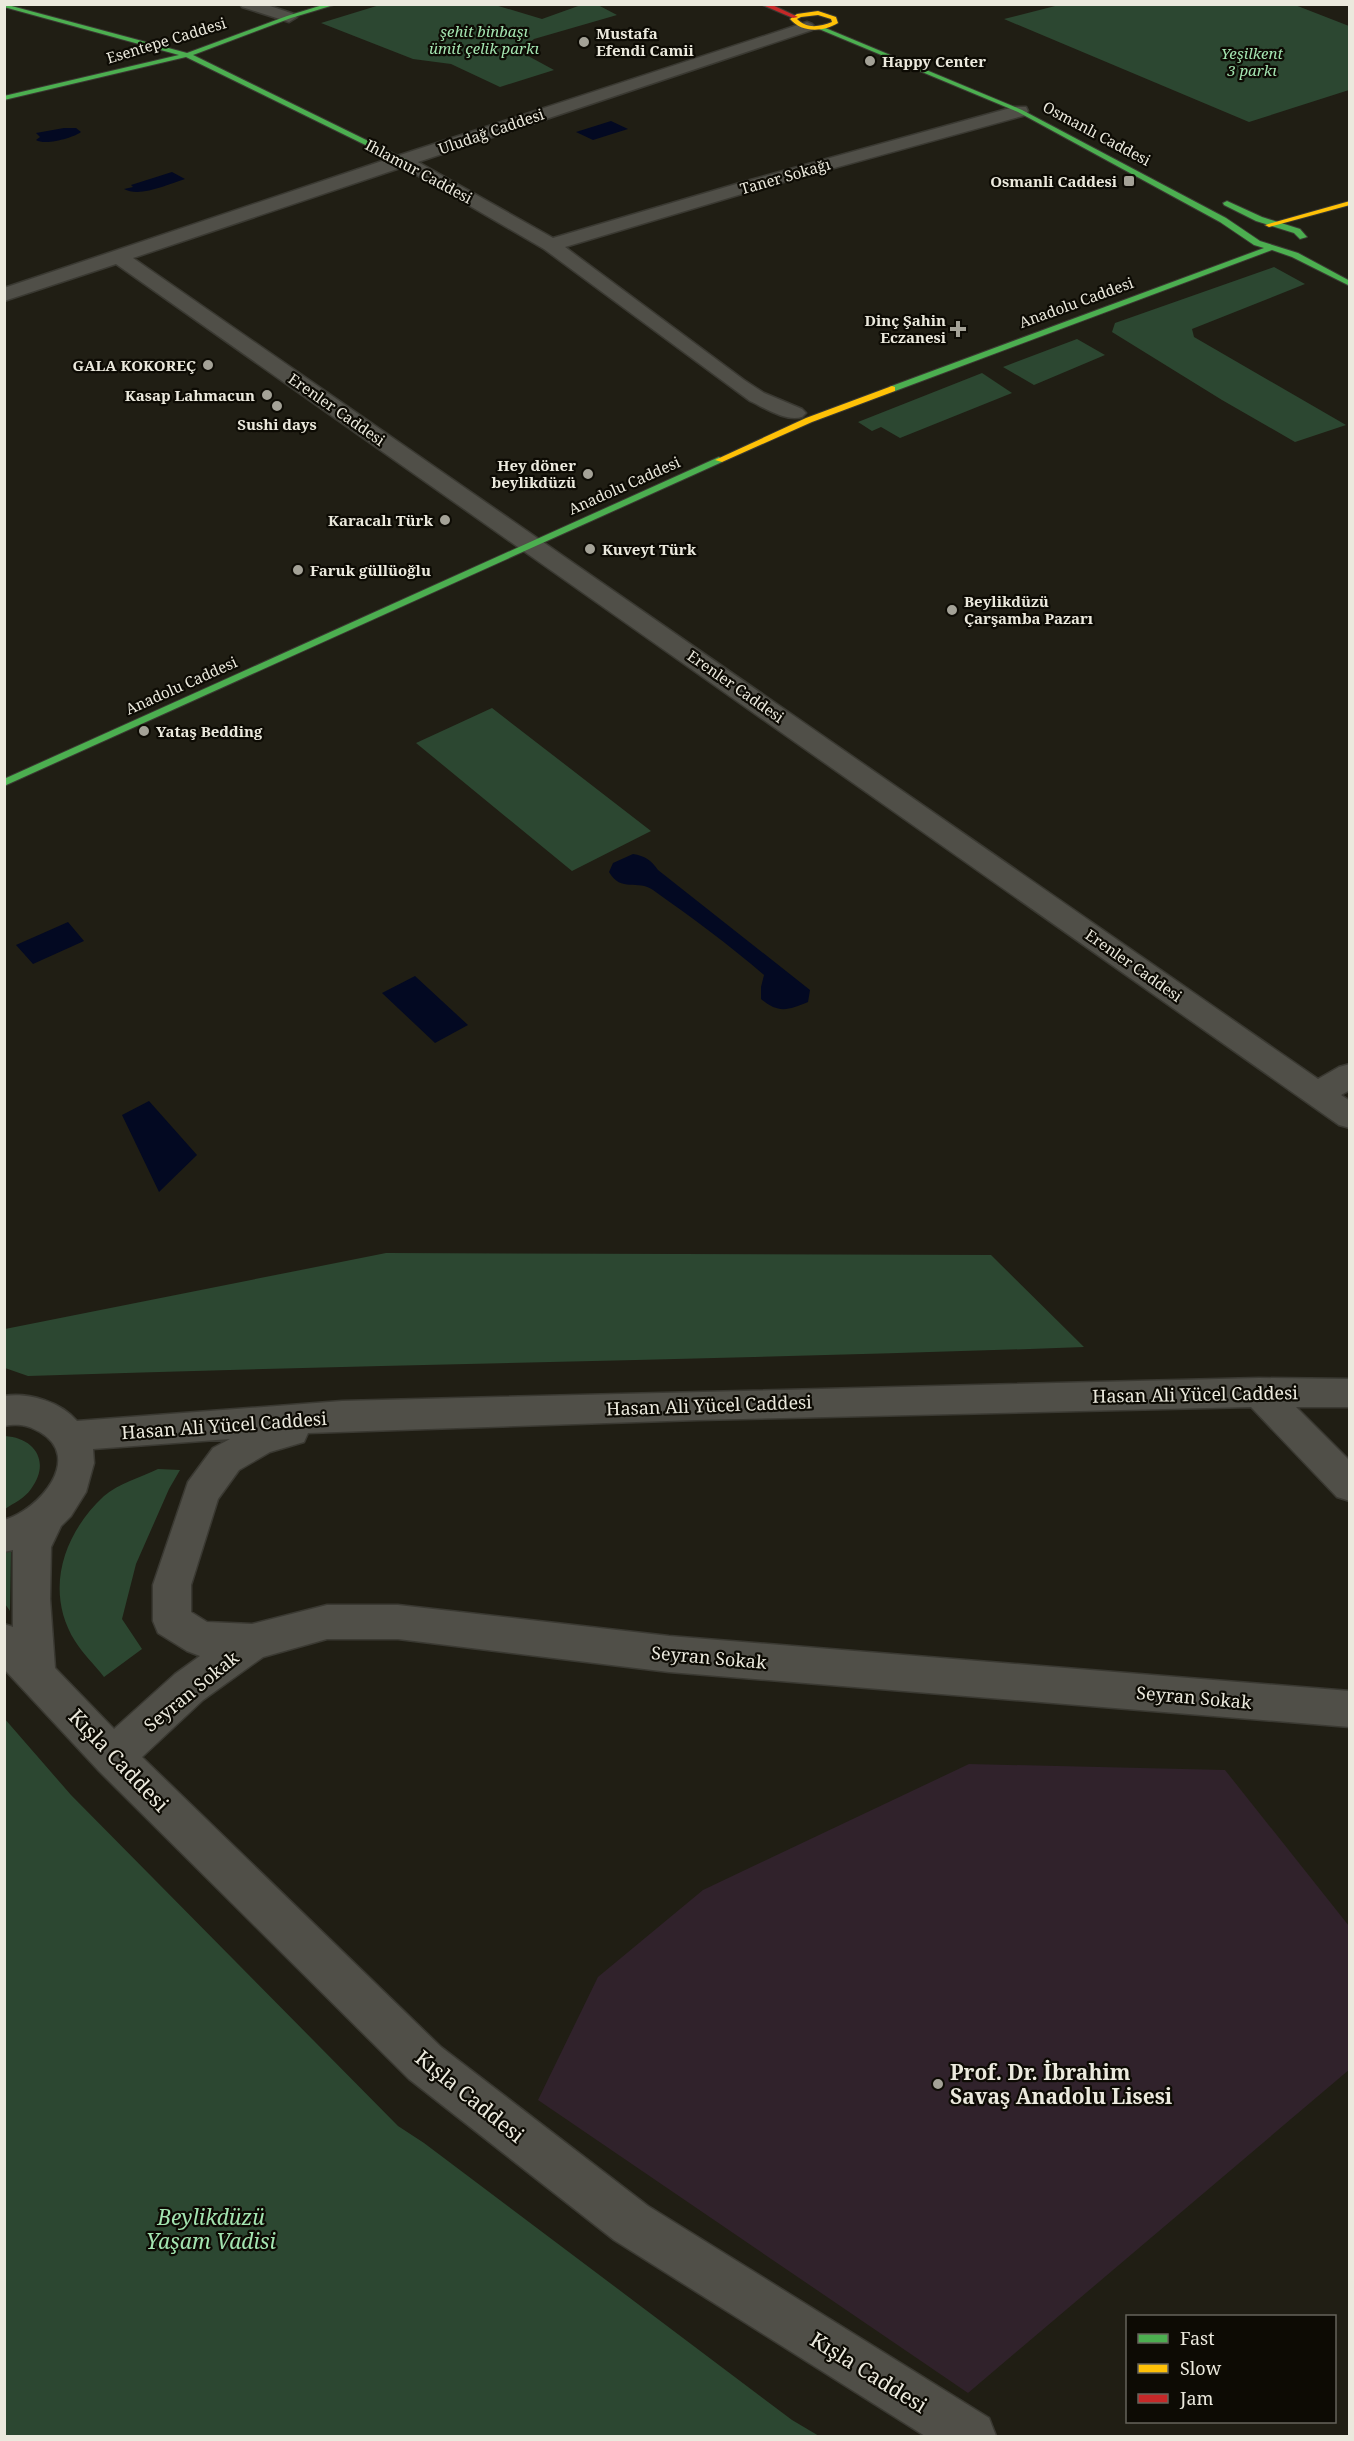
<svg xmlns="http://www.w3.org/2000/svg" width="1354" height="2441" font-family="'Noto Serif',serif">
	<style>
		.education { fill: #30222b }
		.green { fill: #2c4731 }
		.water { fill: #030922 }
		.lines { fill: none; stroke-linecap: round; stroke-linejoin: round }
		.street-casing { stroke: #3a3932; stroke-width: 3 }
		.fast-casing { stroke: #3a3932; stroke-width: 2 }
		.slow-casing { stroke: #3a3932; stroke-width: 2 }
		.jam-casing { stroke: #3a3932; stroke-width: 2 }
		.street { fill: #504f48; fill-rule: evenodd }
		.fast { fill: #4caf50; fill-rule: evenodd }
		.slow { fill: #ffc107; fill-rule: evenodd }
		.jam { fill: #c62828; fill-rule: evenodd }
		.poi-dot { fill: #a4a297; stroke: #0d0b04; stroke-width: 2 }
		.labels { text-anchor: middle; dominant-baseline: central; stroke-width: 4.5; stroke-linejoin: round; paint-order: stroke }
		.far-park-label { font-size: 15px; font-style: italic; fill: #a3e4b0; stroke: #0d0b04 }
		.far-poi-label { font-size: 15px; font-weight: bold; fill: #ebe9dd; stroke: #0d0b04; text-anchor: start }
		.far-street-label { font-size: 15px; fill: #ebe9dd; stroke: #0d0b04 }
		.street-label { font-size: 18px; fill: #ebe9dd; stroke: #0d0b04 }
		.near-street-label { font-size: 21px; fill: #ebe9dd; stroke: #0d0b04 }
		.near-poi-label { font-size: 21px; font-weight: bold; fill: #ebe9dd; stroke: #0d0b04; text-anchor: start }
		.near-park-label { font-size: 21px; font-style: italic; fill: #a3e4b0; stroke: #0d0b04 }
	</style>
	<rect width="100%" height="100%" fill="#201e14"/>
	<path class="education" d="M 969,1764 L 1225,1770 L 1349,1926 L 1350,2069 L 968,2393 L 538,2100 L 598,1977 L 703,1890 Z"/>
	<path class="green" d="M 383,4 L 495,5 L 542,19 L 581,5 L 596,4 L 617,15 L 534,39 L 519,51 L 554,70 L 500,87 L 451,64 L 413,59 L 321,23 Z
		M 1063,4 L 1295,5 L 1349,26 L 1349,90 L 1249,122 L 1004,19 Z
		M 1274,267 L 1305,284 L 1192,329 L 1194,337 L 1346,425 L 1295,442 L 1222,400 L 1112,332 L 1115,323 Z
		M 1077,339 L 1105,355 L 1034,385 L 1003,367 Z
		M 982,373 L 1012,393 L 900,438 L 881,427 L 872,431 L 858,422 Z
		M 492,708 L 651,831 L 572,871 L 416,743 Z
		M 386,1253 L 991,1255 L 1084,1347 C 732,1360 380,1364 28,1376 L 5,1368 L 5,1329 Z
		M 5,1436 C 35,1438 51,1462 31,1489 C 25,1498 14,1503 5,1509 Z
		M 158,1469 L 180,1470 L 169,1489 L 136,1564 L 122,1619 L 142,1649 L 104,1677 C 95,1665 83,1654 75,1641 C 44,1591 63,1534 104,1496 C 118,1484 141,1477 158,1469 Z
		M 11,1551 L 10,1611 L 5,1604 L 4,1553 Z
		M 4,1718 L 71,1795 L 398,2126 L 424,2143 L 792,2420 L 819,2436 L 5,2436 Z"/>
	<path class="water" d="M 611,121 L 628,129 L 593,140 L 576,132 Z
		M 64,128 L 76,128 L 81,132 C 75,137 46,146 36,140 L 40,137 L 36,133 Z
		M 172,172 L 185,179 C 168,184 140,198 124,189 L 133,187 L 131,185 Z
		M 633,854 C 645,856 651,860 658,870 L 810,990 L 808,1002 C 789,1010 778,1014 761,999 L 761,987 L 764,975 C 728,944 691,917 653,890 C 638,879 621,893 609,872 L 613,863 Z
		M 68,922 L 84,941 L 33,964 L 16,945 Z
		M 415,976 L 468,1025 L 435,1043 L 382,993 Z
		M 149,1101 L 197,1155 L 159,1192 L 122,1115 Z"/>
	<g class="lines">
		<defs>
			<path id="street" d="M 240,4 L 264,4 L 294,14 L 297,17 L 289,22 L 242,7 Z
				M 807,22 L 812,24 L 815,27 L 812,30 L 418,162 L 553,238 L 743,182 L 1014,107 L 1026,107 L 1028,111 L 1026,115 L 755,190 L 565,247 L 744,380 L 764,393 L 802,409 L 806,413 L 802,417 C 786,422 765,408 750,401 L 544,249 L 403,167 L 133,258 L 1318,1079 L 1339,1067 L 1350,1064 L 1350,1090 L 1341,1095 L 1350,1101 L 1350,1128 L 1339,1125 L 116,264 L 4,301 L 4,288 L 397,156 Z
				M 1259,1378 L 1350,1379 L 1350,1407 L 1296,1407 L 1350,1461 L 1350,1501 L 1337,1497 L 1251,1407 L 698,1420 L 308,1433 L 304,1442 L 270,1452 L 239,1470 L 218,1499 L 191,1585 L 191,1612 L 207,1622 L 252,1624 L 327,1605 L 398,1605 L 669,1636 L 1350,1691 L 1350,1727 L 669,1672 L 398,1639 L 327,1639 L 263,1657 L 203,1700 L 142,1757 L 441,2047 L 648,2206 L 989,2418 L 996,2436 L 925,2436 L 614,2240 L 409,2079 L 99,1771 L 4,1669 L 4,1624 L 13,1627 L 13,1550 L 4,1552 L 4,1520 C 39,1510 84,1458 40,1432 C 28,1425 18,1423 4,1426 L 4,1396 C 29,1392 61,1402 77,1421 L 342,1401 ZM 230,1439 L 213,1448 L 188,1482 L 153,1585 L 153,1621 L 158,1633 L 187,1651 L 200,1656 L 175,1674 L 114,1729 L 55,1668 L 50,1599 L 51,1547 L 61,1526 L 71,1516 L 86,1492 L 94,1463 L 93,1449 Z"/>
			<path id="fast" d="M 4,4 L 187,53 L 287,16 L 326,4 L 337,4 L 291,18 L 193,55 L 407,160 L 400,162 L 186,57 L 4,100 L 4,96 L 179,55 L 4,7 Z
				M 819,27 L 823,27 L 1022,110 L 1226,218 L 1260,241 L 1298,253 L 1350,281 L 1350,286 L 1292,257 L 1272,250 L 895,391 L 889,391 L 889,387 L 1264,248 L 1254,245 L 1220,222 L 1018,112 L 819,29 Z
				M 1227,201 L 1262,217 L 1300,229 L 1307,237 L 1300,239 L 1294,233 L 1256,221 L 1224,205 L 1223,203 Z
				M 719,457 L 723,460 L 722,462 L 4,786 L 4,779 Z"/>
			<path id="slow" d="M 818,11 L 836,17 L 838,23 C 823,32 802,33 790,19 L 797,14 ZM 818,15 L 831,19 L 832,22 C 819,27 807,29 797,19 L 801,17 Z
				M 1350,201 L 1350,205 L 1269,227 L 1265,225 Z
				M 892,386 L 895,387 L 895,391 L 812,422 L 722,462 L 715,460 L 806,418 Z"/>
			<path id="jam" d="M 760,4 L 770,4 L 798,17 L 793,18 Z"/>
		</defs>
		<use href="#street" class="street-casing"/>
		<use href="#fast" class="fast-casing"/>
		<use href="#slow" class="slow-casing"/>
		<use href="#jam" class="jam-casing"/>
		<use href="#street" class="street"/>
		<use href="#fast" class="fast"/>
		<use href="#slow" class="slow"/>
		<use href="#jam" class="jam"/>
	</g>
	<g class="poi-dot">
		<circle cx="584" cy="42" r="6"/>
		<circle cx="870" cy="61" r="6"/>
		<rect x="1123" y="175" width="12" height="12" rx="3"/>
		<path d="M955 320h6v6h6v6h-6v6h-6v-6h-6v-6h6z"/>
		<circle cx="208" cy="365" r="6"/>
		<circle cx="267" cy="395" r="6"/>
		<circle cx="277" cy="406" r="6"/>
		<circle cx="588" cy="474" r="6"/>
		<circle cx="445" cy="520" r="6"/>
		<circle cx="590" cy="549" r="6"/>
		<circle cx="298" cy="570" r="6"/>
		<circle cx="952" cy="610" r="6"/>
		<circle cx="144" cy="731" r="6"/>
		<circle cx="938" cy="2084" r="6"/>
	</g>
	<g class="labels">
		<g class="far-park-label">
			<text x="484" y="31">şehit binbaşı<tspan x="484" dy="17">ümit çelik parkı</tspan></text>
			<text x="1252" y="53">Yeşilkent<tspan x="1252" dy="17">3 parkı</tspan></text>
		</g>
		<g class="far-poi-label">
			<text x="596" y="33">Mustafa<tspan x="596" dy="17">Efendi Camii</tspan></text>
			<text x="882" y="61">Happy Center</text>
			<text x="1117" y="181" text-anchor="end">Osmanli Caddesi</text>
			<text x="946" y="320" text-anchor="end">Dinç Şahin<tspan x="946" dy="17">Eczanesi</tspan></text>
			<text x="196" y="365" text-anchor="end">GALA KOKOREÇ</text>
			<text x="255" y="395" text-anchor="end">Kasap Lahmacun</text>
			<text x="277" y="424" text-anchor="middle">Sushi days</text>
			<text x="576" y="465" text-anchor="end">Hey döner<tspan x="576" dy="17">beylikdüzü</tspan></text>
			<text x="433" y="520" text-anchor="end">Karacalı Türk</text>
			<text x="602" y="549">Kuveyt Türk</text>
			<text x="310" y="570">Faruk güllüoğlu</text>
			<text x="964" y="601">Beylikdüzü<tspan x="964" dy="17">Çarşamba Pazarı</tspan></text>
			<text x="156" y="731">Yataş Bedding</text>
		</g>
		<g class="far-street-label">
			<text transform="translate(166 40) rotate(-17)">Esentepe Caddesi</text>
			<text transform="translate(491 131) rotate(-19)">Uludağ Caddesi</text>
			<text transform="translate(1097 133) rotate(28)">Osmanlı Caddesi</text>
			<text transform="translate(419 171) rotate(28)">Ihlamur Caddesi</text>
			<text transform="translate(785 176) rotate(-16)">Taner Sokağı</text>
			<text transform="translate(1076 302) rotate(-20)">Anadolu Caddesi</text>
			<text transform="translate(337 409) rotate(35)">Erenler Caddesi</text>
			<text transform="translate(624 485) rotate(-24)">Anadolu Caddesi</text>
			<text transform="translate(181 685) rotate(-24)">Anadolu Caddesi</text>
			<text transform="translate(736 686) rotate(35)">Erenler Caddesi</text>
			<text transform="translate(1134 965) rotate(35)">Erenler Caddesi</text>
		</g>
		<g class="street-label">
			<text transform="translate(1195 1394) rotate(-1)">Hasan Ali Yücel Caddesi</text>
			<text transform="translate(709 1405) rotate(-2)">Hasan Ali Yücel Caddesi</text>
			<text transform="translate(224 1425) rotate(-4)">Hasan Ali Yücel Caddesi</text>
			<text transform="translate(709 1657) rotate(5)">Seyran Sokak</text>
			<text transform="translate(191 1691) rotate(-39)">Seyran Sokak</text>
			<text transform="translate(1194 1697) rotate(5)">Seyran Sokak</text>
		</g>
		<g class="near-street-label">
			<text transform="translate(119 1760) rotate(46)">Kışla Caddesi</text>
			<text transform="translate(470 2096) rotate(39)">Kışla Caddesi</text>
			<text transform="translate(869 2372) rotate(32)">Kışla Caddesi</text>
		</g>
		<g class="near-poi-label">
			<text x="950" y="2072">Prof. Dr. İbrahim<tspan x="950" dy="24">Savaş Anadolu Lisesi</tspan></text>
		</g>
		<g class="near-park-label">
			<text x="211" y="2217">Beylikdüzü<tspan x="211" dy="24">Yaşam Vadisi</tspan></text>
		</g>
	</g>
	<rect width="1354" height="2441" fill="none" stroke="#ebe9dd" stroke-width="12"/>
	<rect x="1126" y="2315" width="210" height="108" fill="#0d0b04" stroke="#66645b" stroke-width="1.5"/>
	<rect x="1138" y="2334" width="30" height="9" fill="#4caf50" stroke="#66645b" stroke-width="1.5"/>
	<text x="1180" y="2345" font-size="18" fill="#ebe9dd">Fast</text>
	<rect x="1138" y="2364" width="30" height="9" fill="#ffc107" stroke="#66645b" stroke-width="1.5"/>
	<text x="1180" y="2375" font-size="18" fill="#ebe9dd">Slow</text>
	<rect x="1138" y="2394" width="30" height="9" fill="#c62828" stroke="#66645b" stroke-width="1.5"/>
	<text x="1180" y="2405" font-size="18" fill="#ebe9dd">Jam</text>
</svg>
